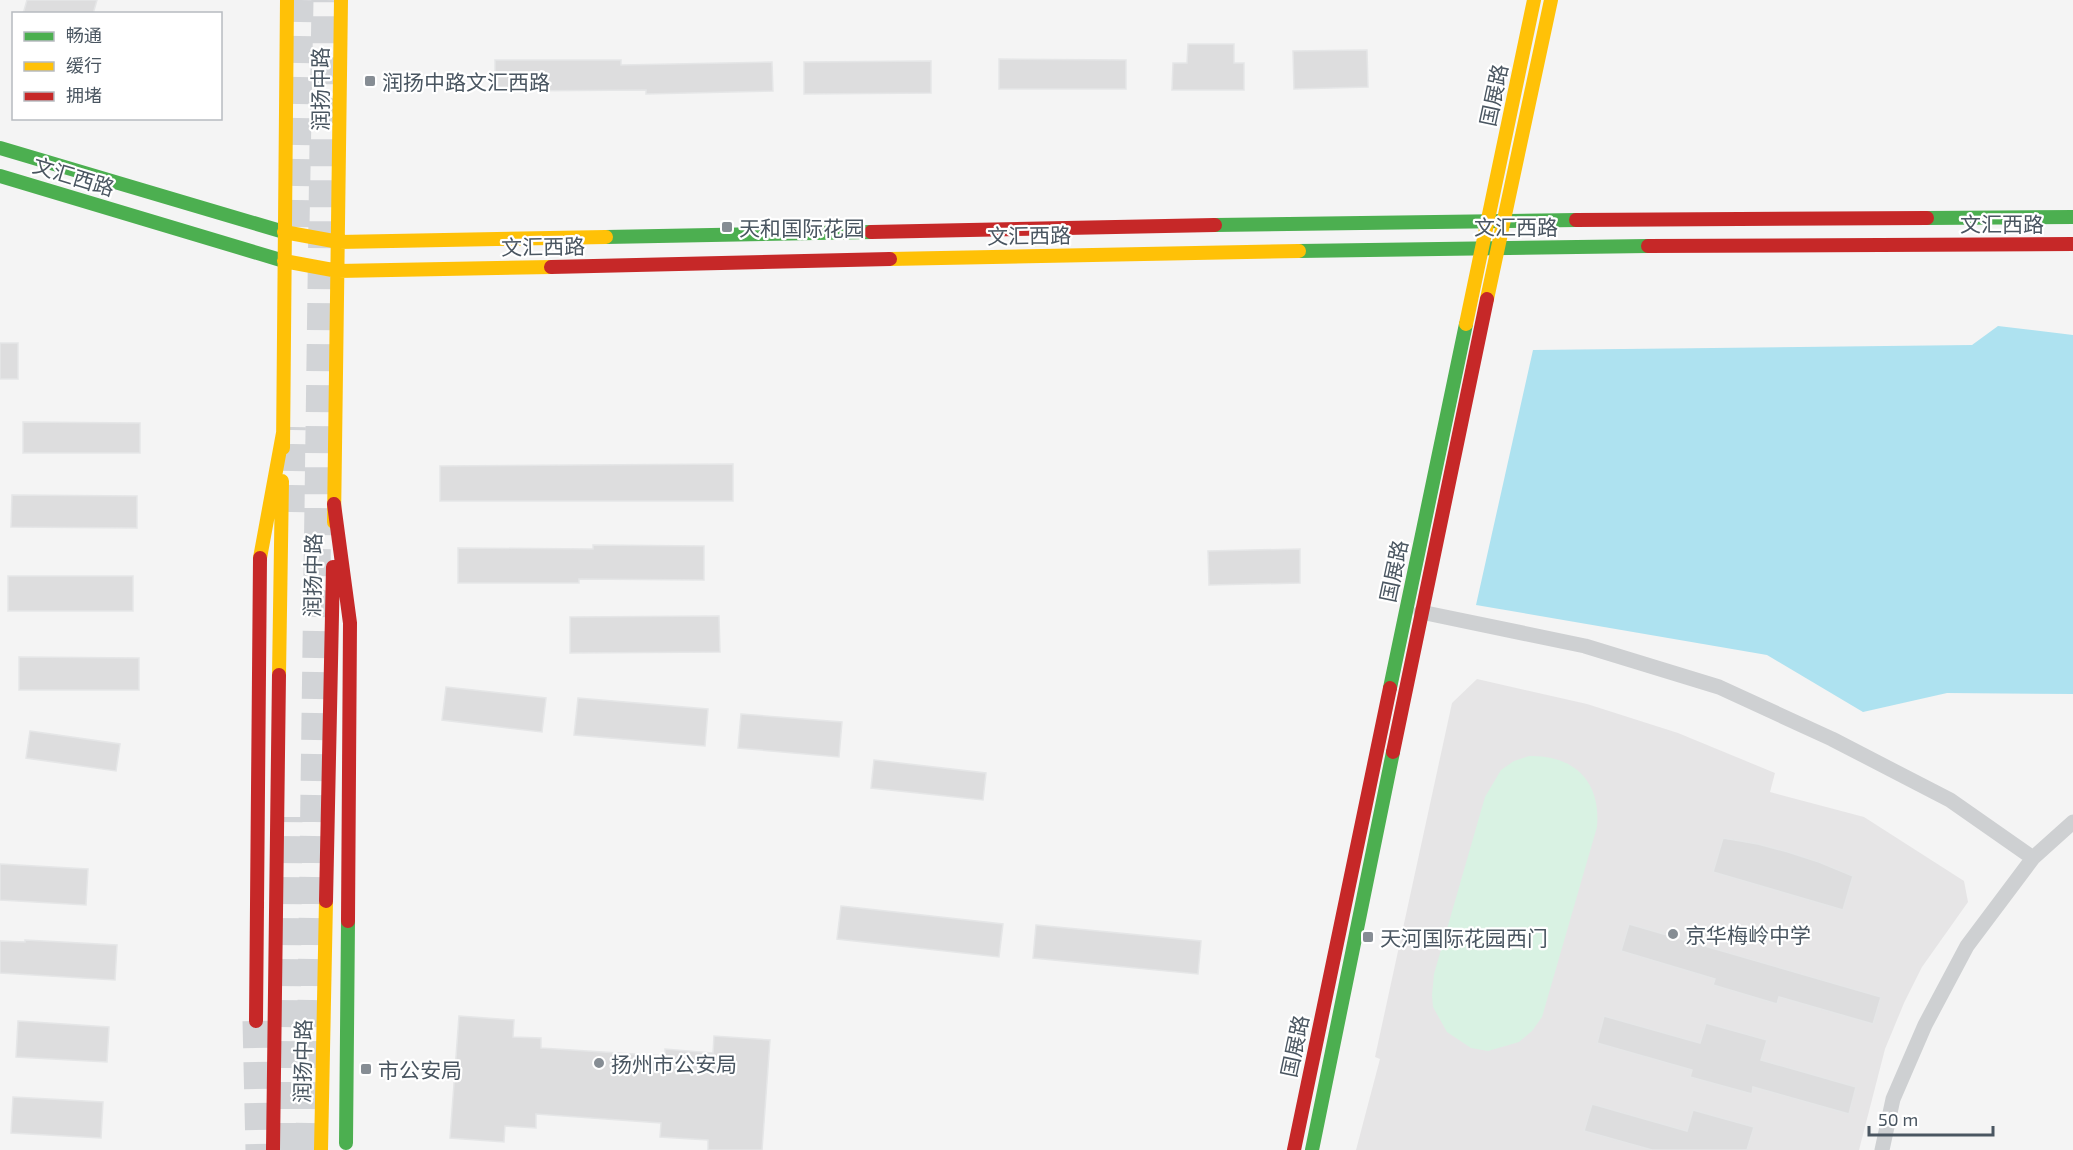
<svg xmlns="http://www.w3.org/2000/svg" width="2073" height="1150" font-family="'Exo 2','Noto Sans SC',sans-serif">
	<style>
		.education { fill: #e6e5e6 }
		.green { fill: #d9f2e3 }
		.water { fill: #aee2f0 }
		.building { fill: #ddddde; stroke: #e5e6e7; stroke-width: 1.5 }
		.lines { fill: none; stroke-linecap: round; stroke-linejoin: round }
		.highway-tunnel { stroke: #d2d4d7; stroke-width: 27; stroke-dasharray: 27 14; stroke-linecap: butt }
		.street { stroke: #ced0d2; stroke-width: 15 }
		.fast { stroke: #4caf50; stroke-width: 14 }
		.slow { stroke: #ffc107; stroke-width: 14 }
		.jam { stroke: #c62828; stroke-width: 14 }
		.poi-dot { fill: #868d94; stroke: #fff; stroke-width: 2 }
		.labels { text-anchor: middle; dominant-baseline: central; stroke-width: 4.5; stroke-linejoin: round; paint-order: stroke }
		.poi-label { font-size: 21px; fill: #4a5661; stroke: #fff; text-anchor: start }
		.street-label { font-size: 21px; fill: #4a5661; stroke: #fff }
	</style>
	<rect width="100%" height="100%" fill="#f4f4f4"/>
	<path class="education" d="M 1477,679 L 1587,704 L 1678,733 L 1775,773 L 1770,792 L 1864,817 L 1964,881 L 1968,902 L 1922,967 L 1904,1003 L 1885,1049 L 1859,1150 L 1356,1150 L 1380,1059 L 1375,1057 L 1452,703 Z"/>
	<path class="green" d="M 1529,756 C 1574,755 1601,781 1597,827 L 1542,1017 L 1532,1031 L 1519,1042 L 1488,1051 L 1471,1048 L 1447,1032 L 1433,1007 L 1432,995 L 1434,974 L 1485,797 L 1501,770 L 1514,761 Z"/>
	<path class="water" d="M 1998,326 L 2073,335 L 2073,694 L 1947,693 L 1863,712 L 1767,655 L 1476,605 L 1533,350 L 1972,345 Z"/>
	<path class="building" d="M 27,0 L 97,0 L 93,14 L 23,14 Z
		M 1188,44 L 1234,44 L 1234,63 L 1244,63 L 1244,90 L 1172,90 L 1173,63 L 1187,63 Z
		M 1367,50 L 1368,87 L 1294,89 L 1293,51 Z
		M 999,59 L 1126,60 L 1126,89 L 999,89 Z
		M 495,60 L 621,60 L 621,65 L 772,62 L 773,91 L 646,94 L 646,90 L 495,91 Z
		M 931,61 L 931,93 L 804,94 L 804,62 Z
		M 0,343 L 18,343 L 18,379 L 0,379 Z
		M 23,422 L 140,423 L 140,453 L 23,453 Z
		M 733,464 L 733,501 L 440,501 L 440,466 Z
		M 12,495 L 137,496 L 137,528 L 11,527 Z
		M 593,545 L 704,546 L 704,580 L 579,579 L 579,583 L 458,583 L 458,548 L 593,549 Z
		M 1300,549 L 1300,583 L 1209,585 L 1208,551 Z
		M 8,576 L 133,576 L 133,611 L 8,611 Z
		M 719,616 L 720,652 L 570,653 L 570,617 Z
		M 19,657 L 139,658 L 139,690 L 19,690 Z
		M 446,687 L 546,698 L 542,732 L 442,720 Z
		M 578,698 L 708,709 L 705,746 L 574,735 Z
		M 741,714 L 842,722 L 839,757 L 738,748 Z
		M 30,731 L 120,744 L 116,771 L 26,758 Z
		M 874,760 L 986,773 L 983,800 L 871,788 Z
		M 1723,838 L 1758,844 L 1788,852 L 1819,862 L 1853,876 L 1843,910 L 1713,872 Z
		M 0,864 L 88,869 L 86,905 L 0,900 Z
		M 841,906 L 1003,924 L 999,957 L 837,939 Z
		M 1629,924 L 1881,997 L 1873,1024 L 1779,997 L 1777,1004 L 1713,985 L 1715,979 L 1621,951 Z
		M 1036,925 L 1201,941 L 1198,974 L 1033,958 Z
		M 25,940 L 117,945 L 115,980 L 0,973 L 0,941 L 25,942 Z
		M 459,1016 L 514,1020 L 513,1037 L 541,1038 L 541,1048 L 665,1056 L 665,1049 L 713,1053 L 714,1036 L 770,1040 L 762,1150 L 708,1150 L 708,1140 L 660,1137 L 661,1123 L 536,1114 L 536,1128 L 505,1126 L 504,1142 L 450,1138 Z
		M 1604,1016 L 1700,1043 L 1706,1023 L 1767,1040 L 1761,1060 L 1856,1087 L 1849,1114 L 1753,1087 L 1752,1094 L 1690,1077 L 1692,1070 L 1597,1043 Z
		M 18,1021 L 109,1027 L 107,1062 L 16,1057 Z
		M 13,1097 L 103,1102 L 101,1138 L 11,1133 Z
		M 1592,1104 L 1687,1131 L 1693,1110 L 1754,1127 L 1747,1150 L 1652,1150 L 1584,1131 Z"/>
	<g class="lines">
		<path class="highway-tunnel" d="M 296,227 L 300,0
			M 291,512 L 292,427
			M 256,1021 L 259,1150
			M 286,1150 L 289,817
			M 309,1150 L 325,0"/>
		<path class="street" d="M 1421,612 L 1585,646 L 1719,687 L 1832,739 L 1950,800 L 2033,858
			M 1882,1150 L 1893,1099 L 1925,1025 L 1967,946 L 2033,858 L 2073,822"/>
		<path class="fast" d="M 0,148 L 284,232
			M 0,176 L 284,261
			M 1927,218 L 2073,217
			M 1215,225 L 1576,220
			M 606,237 L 871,232
			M 1299,251 L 1648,246
			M 1390,688 L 1466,324
			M 346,1143 L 348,921
			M 1312,1150 L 1393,752"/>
		<path class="slow" d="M 284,232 L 339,242 L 606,237
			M 890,259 L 1299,251
			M 284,261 L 338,271 L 551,267
			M 1487,299 L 1551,0
			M 1466,324 L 1534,0
			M 283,448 L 287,0
			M 334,522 L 341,0
			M 260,558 L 283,433
			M 279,675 L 282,481
			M 321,1150 L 326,901"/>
		<path class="jam" d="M 1576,220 L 1927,218
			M 871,232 L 1215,225
			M 1648,246 L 2073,244
			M 551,267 L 890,259
			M 334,504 L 350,623 L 348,921
			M 1393,752 L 1487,299
			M 326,901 L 333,567
			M 256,1021 L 260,558
			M 273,1150 L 279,675
			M 1294,1150 L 1390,688"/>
	</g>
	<g class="poi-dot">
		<rect x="364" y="75" width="12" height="12" rx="3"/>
		<rect x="721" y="221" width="12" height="12" rx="3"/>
		<circle cx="1673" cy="934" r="6"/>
		<rect x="1362" y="931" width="12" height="12" rx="3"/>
		<circle cx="599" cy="1063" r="6"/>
		<rect x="360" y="1063" width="12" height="12" rx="3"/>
	</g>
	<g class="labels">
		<g class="poi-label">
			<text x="382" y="81">润扬中路文汇西路</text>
			<text x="739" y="227">天和国际花园</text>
			<text x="1685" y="934">京华梅岭中学</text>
			<text x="1380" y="937">天河国际花园西门</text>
			<text x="611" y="1063">扬州市公安局</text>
			<text x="378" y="1069">市公安局</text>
		</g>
		<g class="street-label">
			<text transform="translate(319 89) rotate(-90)">润扬中路</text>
			<text transform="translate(1493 95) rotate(-78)">国展路</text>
			<text transform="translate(74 176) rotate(17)">文汇西路</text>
			<text x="2002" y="223">文汇西路</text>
			<text x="1516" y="226">文汇西路</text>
			<text transform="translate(1029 235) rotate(-1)">文汇西路</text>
			<text transform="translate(543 246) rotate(-1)">文汇西路</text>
			<text transform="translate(1393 571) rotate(-78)">国展路</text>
			<text transform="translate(312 575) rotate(-89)">润扬中路</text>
			<text transform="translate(1294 1046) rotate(-78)">国展路</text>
			<text transform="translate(302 1061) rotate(-89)">润扬中路</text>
		</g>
	</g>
	<rect x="12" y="12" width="210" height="108" fill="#ffffff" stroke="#b7bbc0" stroke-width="1.5"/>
	<rect x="24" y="32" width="30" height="9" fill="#4caf50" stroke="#b7bbc0" stroke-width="1.5"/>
	<text x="66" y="42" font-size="18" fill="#4a5661">畅通</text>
	<rect x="24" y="62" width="30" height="9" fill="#ffc107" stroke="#b7bbc0" stroke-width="1.5"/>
	<text x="66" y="72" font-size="18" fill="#4a5661">缓行</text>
	<rect x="24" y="92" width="30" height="9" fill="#c62828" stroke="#b7bbc0" stroke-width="1.5"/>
	<text x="66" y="102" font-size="18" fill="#4a5661">拥堵</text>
	<path d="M1869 1126v9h124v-9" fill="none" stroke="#4a5661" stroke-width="3"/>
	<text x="1878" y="1126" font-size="18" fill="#4a5661" stroke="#ffffff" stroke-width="4.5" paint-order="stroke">50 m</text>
</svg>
